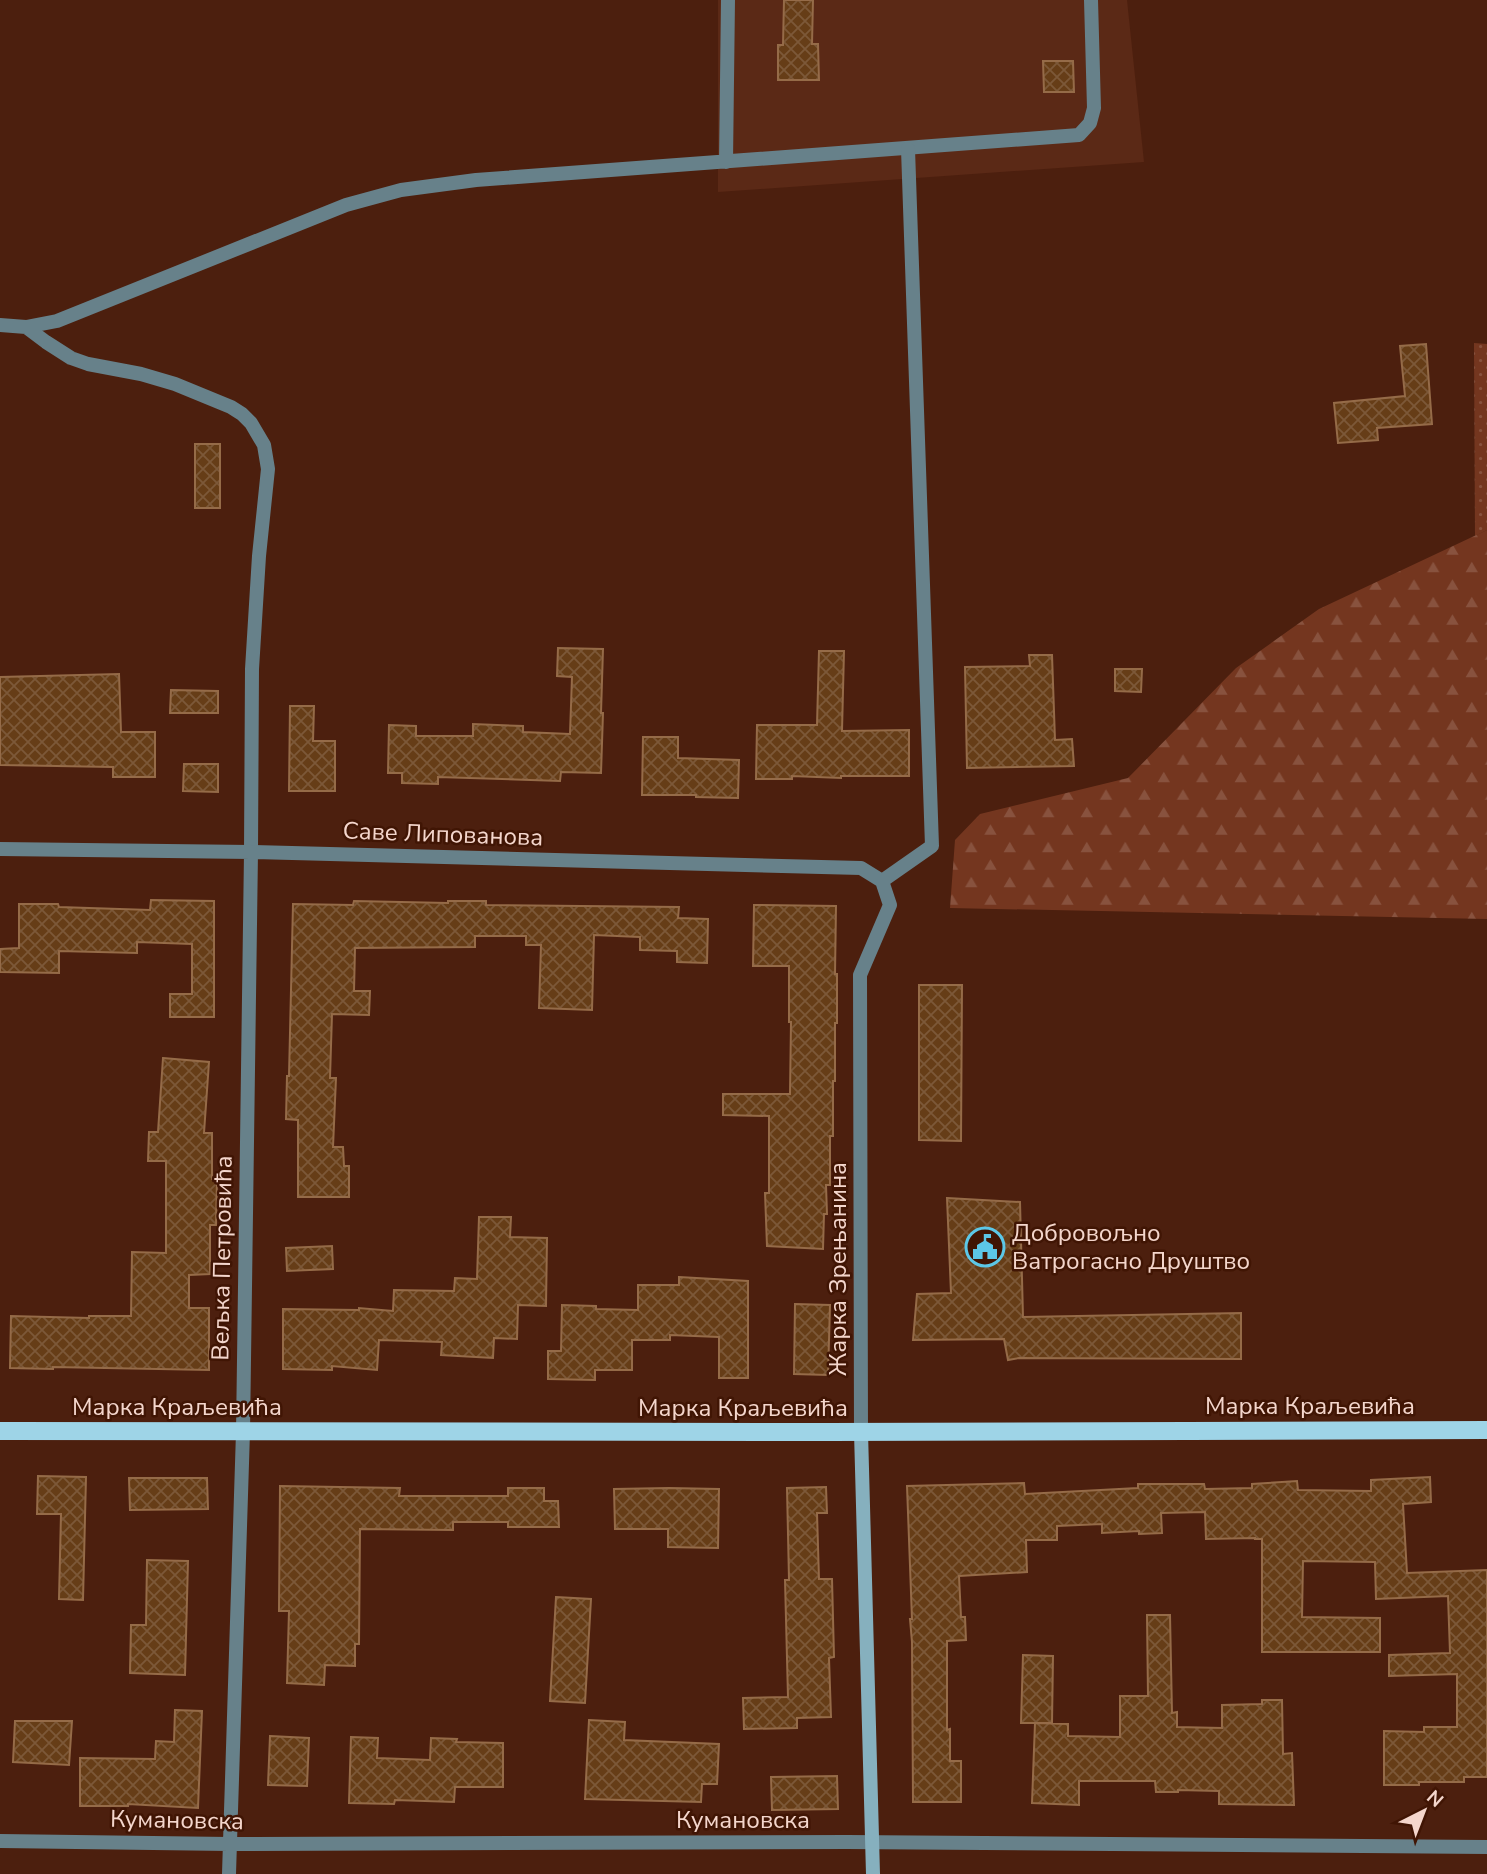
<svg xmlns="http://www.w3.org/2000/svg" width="1487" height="1874" font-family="'Nunito Sans',sans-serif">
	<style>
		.built { fill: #5b2916 }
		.grass { fill: url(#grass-dots) }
		.forest { fill: url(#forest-firs) }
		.building { fill: url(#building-cross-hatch); stroke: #956b48; stroke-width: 2 }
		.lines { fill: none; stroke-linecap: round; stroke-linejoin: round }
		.lane { stroke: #67818a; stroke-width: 14 }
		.street { stroke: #67818a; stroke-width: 14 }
		.secondary { stroke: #86b0be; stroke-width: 14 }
		.primary { stroke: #9ed4e7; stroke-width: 18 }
		.labels { text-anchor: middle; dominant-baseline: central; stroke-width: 5; stroke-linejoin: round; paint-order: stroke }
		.street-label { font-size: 24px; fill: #f4d6cc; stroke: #401504 }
		.poi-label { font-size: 24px; fill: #f4d6cc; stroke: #401504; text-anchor: start }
	</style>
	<defs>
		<pattern id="grass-dots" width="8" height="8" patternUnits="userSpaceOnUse" patternTransform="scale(1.75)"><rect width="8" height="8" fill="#74361f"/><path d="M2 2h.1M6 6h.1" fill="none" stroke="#88523e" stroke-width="1.8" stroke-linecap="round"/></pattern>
		<pattern id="forest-firs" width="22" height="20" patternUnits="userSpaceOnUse" patternTransform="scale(1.75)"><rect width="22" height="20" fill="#74361f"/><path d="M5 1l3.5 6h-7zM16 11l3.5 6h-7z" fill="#88523e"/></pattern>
		<pattern id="building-cross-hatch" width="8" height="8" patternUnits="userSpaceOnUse" patternTransform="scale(1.75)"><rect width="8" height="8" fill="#663d17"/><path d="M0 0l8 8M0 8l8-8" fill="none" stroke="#7c5838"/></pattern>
	</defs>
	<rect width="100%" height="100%" fill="#4c1f0e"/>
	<path class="built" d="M 718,0 L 1127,0 L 1144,162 L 718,192 Z"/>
	<path class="grass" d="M 1474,343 L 1487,344 L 1487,530 L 1475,536 Z"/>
	<path class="forest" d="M 1487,530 L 1487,919 L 950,908 L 955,840 L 980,814 L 1128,778 L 1236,668 L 1319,609 Z"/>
	<path class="building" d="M 784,0 L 813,0 L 812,44 L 818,44 L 819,80 L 778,80 L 778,45 L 783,45 Z
		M 1043,61 L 1073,61 L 1074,92 L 1044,92 Z
		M 1426,344 L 1432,424 L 1377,428 L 1378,440 L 1338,443 L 1334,403 L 1405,396 L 1400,346 Z
		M 195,444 L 220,444 L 220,508 L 195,508 Z
		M 558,648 L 603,649 L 601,713 L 603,713 L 601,773 L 561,772 L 560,781 L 438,777 L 438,784 L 402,783 L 402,773 L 388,773 L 389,725 L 416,726 L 416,736 L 473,736 L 473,724 L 523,726 L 523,732 L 570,734 L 572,677 L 557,676 Z
		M 819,651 L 844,651 L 842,731 L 909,730 L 909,776 L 841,776 L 841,778 L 792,776 L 792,779 L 756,779 L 757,725 L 817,725 Z
		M 1029,655 L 1052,655 L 1055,740 L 1072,739 L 1074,766 L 967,768 L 965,667 L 1030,666 Z
		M 1115,669 L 1142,669 L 1141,692 L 1115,691 Z
		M 119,674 L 121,732 L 155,732 L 155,777 L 113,777 L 113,767 L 0,765 L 0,677 Z
		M 171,690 L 218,691 L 218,713 L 170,713 Z
		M 290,706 L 314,706 L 313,741 L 335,741 L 335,791 L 289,791 Z
		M 643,737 L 678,737 L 678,758 L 739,760 L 738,798 L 696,797 L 696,795 L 642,795 Z
		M 184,764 L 218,764 L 218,792 L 183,791 Z
		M 151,900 L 214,901 L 214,1017 L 170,1017 L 170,994 L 192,994 L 192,944 L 137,942 L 137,953 L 59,951 L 59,973 L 0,972 L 0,949 L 19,948 L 19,904 L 58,904 L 59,907 L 150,910 Z
		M 354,901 L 448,903 L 448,901 L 486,901 L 486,905 L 679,907 L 678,918 L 708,919 L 707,963 L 677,962 L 677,951 L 640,950 L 640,937 L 594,935 L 592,1010 L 539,1008 L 541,945 L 526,945 L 526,936 L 475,936 L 475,947 L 355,948 L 354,991 L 370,991 L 369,1015 L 332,1014 L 330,1078 L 336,1078 L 333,1147 L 343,1147 L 344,1166 L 349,1166 L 349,1197 L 298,1197 L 298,1120 L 286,1119 L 287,1076 L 289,1076 L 293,904 L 353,905 Z
		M 754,905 L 836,906 L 835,974 L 837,974 L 837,1023 L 835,1023 L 835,1081 L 833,1081 L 833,1136 L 830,1136 L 830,1185 L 826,1185 L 827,1214 L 824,1214 L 823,1249 L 767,1246 L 765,1193 L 769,1193 L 769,1116 L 723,1115 L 723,1094 L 790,1094 L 791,1022 L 789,1022 L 789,966 L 753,966 Z
		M 919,985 L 962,985 L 961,1141 L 919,1140 Z
		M 163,1058 L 209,1062 L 204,1133 L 212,1133 L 212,1179 L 217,1179 L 216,1225 L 210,1225 L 210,1274 L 189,1275 L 189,1308 L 209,1308 L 209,1370 L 53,1367 L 53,1369 L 10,1368 L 11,1316 L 89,1318 L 89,1316 L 131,1316 L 132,1252 L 166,1253 L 166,1161 L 148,1161 L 149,1132 L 158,1132 Z
		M 947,1198 L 1020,1202 L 1023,1317 L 1241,1313 L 1241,1359 L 1019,1358 L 1008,1360 L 1004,1339 L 913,1340 L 917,1294 L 951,1293 Z
		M 479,1217 L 511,1217 L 510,1237 L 547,1238 L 546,1306 L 518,1305 L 517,1339 L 494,1338 L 493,1358 L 441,1355 L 442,1342 L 379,1340 L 377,1370 L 332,1366 L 332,1370 L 283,1369 L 283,1309 L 359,1310 L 359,1308 L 393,1311 L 394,1290 L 454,1291 L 455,1278 L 477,1279 Z
		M 332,1246 L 333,1269 L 287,1271 L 286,1248 Z
		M 679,1277 L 748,1281 L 748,1378 L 719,1378 L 719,1337 L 670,1335 L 670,1340 L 632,1340 L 632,1370 L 595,1370 L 595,1380 L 548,1379 L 548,1351 L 561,1351 L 562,1305 L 596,1306 L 596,1309 L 638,1310 L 638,1285 L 679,1285 Z
		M 795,1304 L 830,1305 L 828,1375 L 794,1374 Z
		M 38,1476 L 86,1477 L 83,1600 L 59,1599 L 61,1514 L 37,1514 Z
		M 1430,1477 L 1431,1502 L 1403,1504 L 1407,1573 L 1487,1570 L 1487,1777 L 1464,1777 L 1464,1782 L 1419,1782 L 1419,1785 L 1384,1785 L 1384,1731 L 1424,1732 L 1424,1727 L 1457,1727 L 1457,1674 L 1389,1676 L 1389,1655 L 1450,1653 L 1448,1596 L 1376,1599 L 1375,1562 L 1303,1561 L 1302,1617 L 1380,1618 L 1380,1652 L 1262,1652 L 1262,1539 L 1255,1539 L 1255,1538 L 1206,1539 L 1205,1512 L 1161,1513 L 1162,1533 L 1139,1534 L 1139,1531 L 1102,1533 L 1102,1524 L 1057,1526 L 1057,1540 L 1026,1540 L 1027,1572 L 959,1576 L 961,1617 L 965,1617 L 966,1640 L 947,1641 L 947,1730 L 950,1729 L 950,1761 L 961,1761 L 961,1802 L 913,1802 L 912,1642 L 910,1619 L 912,1619 L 907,1486 L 1024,1483 L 1025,1494 L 1138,1488 L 1138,1484 L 1204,1484 L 1205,1489 L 1252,1488 L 1252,1484 L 1297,1481 L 1298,1490 L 1371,1491 L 1371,1480 Z
		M 129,1478 L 207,1478 L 208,1509 L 130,1510 Z
		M 280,1486 L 400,1488 L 399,1496 L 508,1496 L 508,1488 L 544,1488 L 544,1501 L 558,1501 L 559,1527 L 508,1527 L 508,1522 L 453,1522 L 453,1530 L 360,1529 L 359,1644 L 355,1644 L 355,1666 L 325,1665 L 324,1685 L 287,1683 L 289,1611 L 279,1611 Z
		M 826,1487 L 827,1513 L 817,1513 L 819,1579 L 832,1579 L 834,1657 L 829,1658 L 831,1717 L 797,1718 L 797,1728 L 744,1729 L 743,1698 L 788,1697 L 785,1580 L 789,1580 L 787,1488 Z
		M 669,1488 L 719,1489 L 718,1548 L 668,1547 L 668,1529 L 615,1529 L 614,1489 Z
		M 147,1560 L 188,1561 L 185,1675 L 130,1673 L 131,1625 L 146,1625 Z
		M 556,1597 L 591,1599 L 585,1703 L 550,1701 Z
		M 1147,1615 L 1170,1615 L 1172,1713 L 1177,1712 L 1177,1727 L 1222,1728 L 1222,1705 L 1262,1704 L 1262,1700 L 1282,1700 L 1283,1754 L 1292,1753 L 1294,1805 L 1219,1804 L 1219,1791 L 1178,1790 L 1178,1792 L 1156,1792 L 1155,1781 L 1079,1781 L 1079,1805 L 1032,1803 L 1035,1723 L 1068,1724 L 1068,1736 L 1120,1737 L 1120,1696 L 1148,1696 Z
		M 1023,1655 L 1053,1656 L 1052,1723 L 1021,1723 Z
		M 175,1710 L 202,1711 L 198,1808 L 128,1804 L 128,1806 L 80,1806 L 80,1758 L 155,1759 L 156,1741 L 174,1742 Z
		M 589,1720 L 625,1722 L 624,1740 L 719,1744 L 717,1784 L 702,1784 L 701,1802 L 585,1799 Z
		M 15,1721 L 72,1721 L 69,1765 L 13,1762 Z
		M 270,1736 L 309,1738 L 307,1786 L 268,1785 Z
		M 351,1737 L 378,1738 L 377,1758 L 430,1760 L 431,1738 L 457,1739 L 456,1742 L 503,1743 L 503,1787 L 455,1787 L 454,1802 L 395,1800 L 394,1804 L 349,1803 Z
		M 837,1776 L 838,1809 L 772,1810 L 771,1777 Z"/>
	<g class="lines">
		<path class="lane" d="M 726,162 L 728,0
			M 0,325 L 26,327 L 57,321 L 346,205 L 401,190 L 476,180 L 1079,135 L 1090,123 L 1094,108 L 1091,0
			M 26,327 L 46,342 L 71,358 L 88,364 L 141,374 L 175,384 L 231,407 L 242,414 L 251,423 L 264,445 L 268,469 L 259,556 L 252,669 L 251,852"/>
		<path class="street" d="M 0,849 L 251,852 L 861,868 L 882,881
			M 882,881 L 932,846 L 908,149
			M 861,1432 L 860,975 L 890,905 L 882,881
			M 0,1841 L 229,1844 L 847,1842 L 1487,1847
			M 229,1874 L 243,1432 L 251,852"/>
		<path class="secondary" d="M 861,1432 L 873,1874"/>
		<path class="primary" d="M 0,1431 L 829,1432 L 1487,1430"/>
	</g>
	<defs>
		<symbol id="civic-ring" viewBox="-11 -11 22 22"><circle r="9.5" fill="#401504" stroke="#5cc7e7" stroke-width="1.5"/><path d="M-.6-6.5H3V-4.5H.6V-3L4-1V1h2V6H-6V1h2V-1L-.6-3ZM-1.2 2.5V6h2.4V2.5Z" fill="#5cc7e7"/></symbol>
	</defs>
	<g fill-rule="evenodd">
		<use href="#civic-ring" x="963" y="1225" width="44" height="44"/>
	</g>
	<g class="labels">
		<g class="street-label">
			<text transform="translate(443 834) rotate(2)">Саве Липованова</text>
			<text transform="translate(222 1258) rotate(-89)">Вељка Петровића</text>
			<text transform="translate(838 1269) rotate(-90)">Жарка Зрењанина</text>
			<text x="1310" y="1406">Марка Краљевића</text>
			<text x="177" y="1407">Марка Краљевића</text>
			<text x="743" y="1408">Марка Краљевића</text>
			<text transform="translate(177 1820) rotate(1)">Кумановска</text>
			<text x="743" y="1820">Кумановска</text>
		</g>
		<g class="poi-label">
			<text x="1012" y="1233">Добровољно<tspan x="1012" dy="28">Ватрогасно Друштво</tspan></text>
		</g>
	</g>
	<g transform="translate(1424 1811) rotate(42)" stroke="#401504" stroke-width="5" paint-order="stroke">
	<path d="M0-5L12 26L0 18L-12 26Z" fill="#f4d6cc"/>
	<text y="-10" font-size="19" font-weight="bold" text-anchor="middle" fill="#f4d6cc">N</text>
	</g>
</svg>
